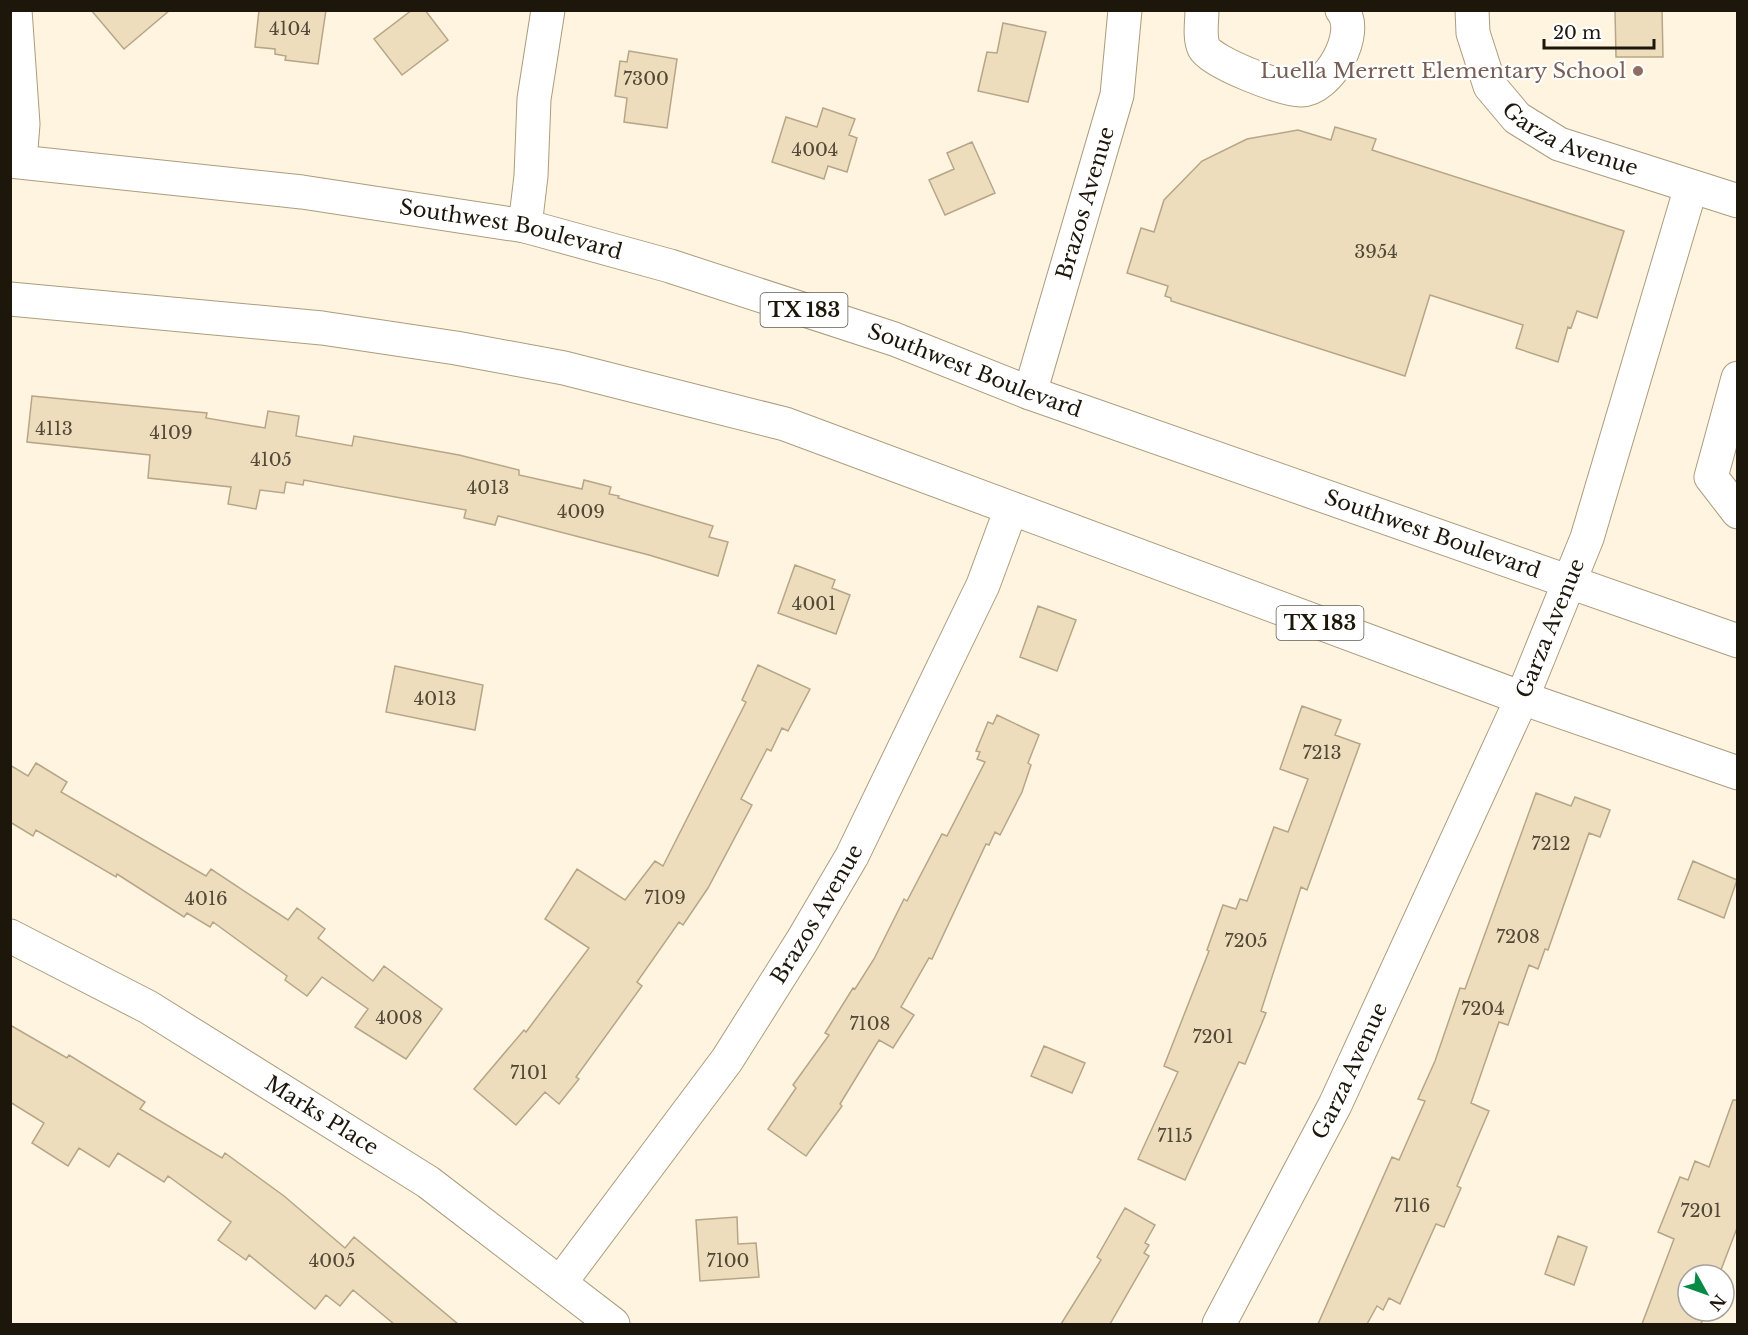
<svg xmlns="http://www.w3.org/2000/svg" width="1748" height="1335" font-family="'Libre Baskerville',serif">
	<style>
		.building { fill: #eeddbc; stroke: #b6a687; stroke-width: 1.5 }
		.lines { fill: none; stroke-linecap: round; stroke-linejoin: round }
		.minor-casing { stroke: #ac9c7d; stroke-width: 35 }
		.major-casing { stroke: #ac9c7d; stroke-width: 35 }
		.minor { stroke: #fff; stroke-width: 33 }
		.major { stroke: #fff; stroke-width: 33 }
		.education-dot { fill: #8d6e63; stroke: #fff; stroke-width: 2 }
		.labels { text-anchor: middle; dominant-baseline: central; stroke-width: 4.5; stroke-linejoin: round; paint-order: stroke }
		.number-label { font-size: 18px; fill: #514837 }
		.shield { fill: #fff; stroke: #615d54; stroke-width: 1.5 }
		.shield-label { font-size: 20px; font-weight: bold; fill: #1d170b }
		.education-label { font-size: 21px; fill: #785e54; stroke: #fff; text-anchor: end }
		.street-label { font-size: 21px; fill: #1d170b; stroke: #fff }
	</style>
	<rect width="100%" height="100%" fill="#fef4e0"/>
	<path class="building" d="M 91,10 L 170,10 L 124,49 Z
		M 259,10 L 326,10 L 318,64 L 285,60 L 286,56 L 275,54 L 275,49 L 255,47 Z
		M 412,10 L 425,10 L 448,40 L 402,75 L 374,39 Z
		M 1615,10 L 1662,10 L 1663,57 L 1616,57 Z
		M 1003,23 L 1046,32 L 1028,102 L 978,91 L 987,52 L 997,53 Z
		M 629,51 L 677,59 L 667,128 L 624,122 L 627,98 L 615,96 L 620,61 L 627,62 Z
		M 823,108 L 855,119 L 849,135 L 857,138 L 847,172 L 828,166 L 824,179 L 772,162 L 786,117 L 817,127 Z
		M 1335,127 L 1376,139 L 1372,150 L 1624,231 L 1597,318 L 1577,311 L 1571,328 L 1568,327 L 1558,362 L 1516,348 L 1523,325 L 1430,295 L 1405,376 L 1171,301 L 1171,298 L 1165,296 L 1168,286 L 1127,273 L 1141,228 L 1154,232 L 1164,200 L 1202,161 L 1247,139 L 1298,130 L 1331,140 Z
		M 972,142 L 995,193 L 945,215 L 929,180 L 954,169 L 947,153 Z
		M 32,396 L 207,413 L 206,418 L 265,428 L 268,411 L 299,416 L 296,436 L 352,446 L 354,436 L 459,455 L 519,470 L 519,475 L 582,489 L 584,480 L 611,487 L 609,494 L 619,496 L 618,498 L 713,526 L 709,537 L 728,542 L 718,576 L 649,555 L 498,516 L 495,525 L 464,518 L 466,510 L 304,480 L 303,485 L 286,482 L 284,493 L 260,490 L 256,509 L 228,504 L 231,487 L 148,478 L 150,455 L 27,442 Z
		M 795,565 L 835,580 L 832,588 L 850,595 L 836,634 L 778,613 Z
		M 1038,606 L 1076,620 L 1057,671 L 1020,657 Z
		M 758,665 L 810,689 L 788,731 L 782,728 L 771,751 L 767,749 L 741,799 L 752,805 L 708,888 L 683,925 L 679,922 L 637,982 L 642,986 L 576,1077 L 579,1079 L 559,1104 L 545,1092 L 516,1125 L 474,1089 L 524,1030 L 526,1032 L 589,948 L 545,919 L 577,869 L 625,900 L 655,861 L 663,866 L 746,702 L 742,700 Z
		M 395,666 L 483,685 L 475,730 L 386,712 Z
		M 1302,706 L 1341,720 L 1335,735 L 1360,744 L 1307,890 L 1301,887 L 1261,1011 L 1266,1013 L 1245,1064 L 1239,1062 L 1185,1180 L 1138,1159 L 1178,1072 L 1164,1066 L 1209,951 L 1207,950 L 1223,905 L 1236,909 L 1240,899 L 1247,901 L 1274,827 L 1288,832 L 1308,779 L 1280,769 Z
		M 997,715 L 1039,735 L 1028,763 L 1031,765 L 1022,792 L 1000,835 L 995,832 L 989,845 L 986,844 L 932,959 L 929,958 L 901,1007 L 914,1015 L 893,1048 L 879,1040 L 840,1104 L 842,1106 L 806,1156 L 768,1129 L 796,1088 L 793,1085 L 829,1035 L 825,1033 L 853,988 L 855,989 L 874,959 L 904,899 L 907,901 L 942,834 L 947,836 L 985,762 L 977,759 L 980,752 L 976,751 L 988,722 L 993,724 Z
		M 36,763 L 67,782 L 61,792 L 206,876 L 211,869 L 288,920 L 297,908 L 325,929 L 318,938 L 373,981 L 384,966 L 442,1009 L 406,1059 L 355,1027 L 368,1009 L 322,977 L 307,996 L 285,980 L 287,976 L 213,922 L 210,927 L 187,913 L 184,917 L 117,874 L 116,877 L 36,830 L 33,836 L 10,822 L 10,765 L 28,776 Z
		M 1536,793 L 1571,806 L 1575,797 L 1610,810 L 1600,837 L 1589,833 L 1548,950 L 1545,949 L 1538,969 L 1529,965 L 1508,1025 L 1499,1022 L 1471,1103 L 1489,1111 L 1457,1186 L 1461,1188 L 1444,1227 L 1436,1224 L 1400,1304 L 1389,1298 L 1383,1310 L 1377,1306 L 1367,1324 L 1318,1324 L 1392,1157 L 1399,1160 L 1425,1101 L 1418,1099 L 1435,1061 L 1460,988 L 1465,989 Z
		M 1693,861 L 1737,880 L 1724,918 L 1678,899 Z
		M 10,1025 L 67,1058 L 69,1055 L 145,1102 L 140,1109 L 222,1158 L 225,1153 L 284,1196 L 345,1248 L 354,1237 L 458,1324 L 394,1324 L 353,1290 L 340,1306 L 326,1295 L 315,1309 L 249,1255 L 246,1260 L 218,1240 L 231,1222 L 168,1176 L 164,1182 L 118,1153 L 109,1167 L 79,1148 L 68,1166 L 32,1143 L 44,1123 L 10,1102 Z
		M 1044,1046 L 1085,1063 L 1072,1093 L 1031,1076 Z
		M 1733,1100 L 1737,1100 L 1737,1228 L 1719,1275 L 1688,1275 L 1688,1311 L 1706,1311 L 1701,1324 L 1642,1324 L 1674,1239 L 1658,1232 L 1680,1177 L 1688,1180 L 1695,1161 L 1709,1167 Z
		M 1125,1208 L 1155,1225 L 1145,1243 L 1149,1245 L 1144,1253 L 1149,1256 L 1110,1324 L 1061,1324 L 1101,1260 L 1097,1257 Z
		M 737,1217 L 738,1244 L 756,1243 L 759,1277 L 700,1281 L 696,1220 Z
		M 1558,1236 L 1587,1247 L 1574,1285 L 1545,1274 Z"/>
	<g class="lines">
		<defs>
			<g id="minor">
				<path d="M 15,10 L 23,124 L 20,161"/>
				<path d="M 1202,10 C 1202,21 1199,37 1204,48 C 1212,63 1284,90 1301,90 C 1329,90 1361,32 1342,10"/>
				<path id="s1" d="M 1472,10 L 1473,33 L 1490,86 L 1517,118 L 1559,144 L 1738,201"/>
				<path d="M 525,226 L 531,176 L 534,99 L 548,10"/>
				<path d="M 1738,378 L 1711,477 L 1738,512"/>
				<path id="s2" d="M 1030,393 L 1117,95 L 1125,10"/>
				<path id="s3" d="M 10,936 L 148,1007 L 428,1182 L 613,1324"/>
				<path id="s4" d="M 560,1283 L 727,1060 L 802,941 L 852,856 L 983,585 L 1011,509"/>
				<path id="s5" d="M 1219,1324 L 1335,1105 L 1522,698 L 1587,538 L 1691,187"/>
			</g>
			<g id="major">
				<path id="s6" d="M 10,161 L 302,192 L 525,226 L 670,266 L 894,339 L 1030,393 L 1738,641"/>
				<path d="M 10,299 L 322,328 L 456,348 L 564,368 L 785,424 L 1522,698 L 1738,773"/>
			</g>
		</defs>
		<use href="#minor" class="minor-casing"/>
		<use href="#major" class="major-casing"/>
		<use href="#minor" class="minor"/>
		<use href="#major" class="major"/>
	</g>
	<circle class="education-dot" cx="1638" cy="71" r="6"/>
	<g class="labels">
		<g class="number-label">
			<text x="290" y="29">4104</text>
			<text x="646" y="79">7300</text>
			<text x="815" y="150">4004</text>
			<text x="1376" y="252">3954</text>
			<text x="54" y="429">4113</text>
			<text x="171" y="433">4109</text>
			<text x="271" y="460">4105</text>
			<text x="488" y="488">4013</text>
			<text x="581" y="512">4009</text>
			<text x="814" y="604">4001</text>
			<text x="435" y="699">4013</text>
			<text x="1322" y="753">7213</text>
			<text x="1551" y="844">7212</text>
			<text x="665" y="898">7109</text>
			<text x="206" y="899">4016</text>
			<text x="1518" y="937">7208</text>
			<text x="1246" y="941">7205</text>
			<text x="1483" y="1009">7204</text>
			<text x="399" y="1018">4008</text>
			<text x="870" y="1024">7108</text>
			<text x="1213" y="1037">7201</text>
			<text x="529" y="1073">7101</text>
			<text x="1175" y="1136">7115</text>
			<text x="1412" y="1206">7116</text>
			<text x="1701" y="1211">7201</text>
			<text x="332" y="1261">4005</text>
			<text x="728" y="1261">7100</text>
		</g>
		<g class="shield">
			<rect x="760.5" y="293" width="87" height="34" rx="4.5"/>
			<rect x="1276.5" y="606" width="87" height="34" rx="4.5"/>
		</g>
		<g class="shield-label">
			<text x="804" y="310">TX 183</text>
			<text x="1320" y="623">TX 183</text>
		</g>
		<g class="education-label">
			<text x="1626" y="71">Luella Merrett Elementary School</text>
		</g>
		<g class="street-label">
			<text stroke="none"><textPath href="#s1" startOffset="178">Garza Avenue</textPath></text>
			<text stroke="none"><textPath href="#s2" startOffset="198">Brazos Avenue</textPath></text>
			<text stroke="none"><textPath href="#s6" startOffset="506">Southwest Boulevard</textPath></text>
			<text stroke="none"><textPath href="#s6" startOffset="992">Southwest Boulevard</textPath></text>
			<text stroke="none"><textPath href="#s6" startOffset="1478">Southwest Boulevard</textPath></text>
			<text stroke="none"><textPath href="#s5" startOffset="771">Garza Avenue</textPath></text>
			<text stroke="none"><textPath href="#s4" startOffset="450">Brazos Avenue</textPath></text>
			<text stroke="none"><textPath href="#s5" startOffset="285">Garza Avenue</textPath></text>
			<text stroke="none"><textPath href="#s3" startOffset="360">Marks Place</textPath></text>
		</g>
	</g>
	<rect width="1748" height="1335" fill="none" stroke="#1d170b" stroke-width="24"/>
	<g transform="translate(1706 1293) rotate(130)"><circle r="28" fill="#ffffff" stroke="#a5a29d" stroke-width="1.5"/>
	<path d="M0-4.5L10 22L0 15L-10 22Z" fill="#078a46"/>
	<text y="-9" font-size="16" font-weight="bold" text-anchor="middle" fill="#1d170b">N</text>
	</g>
	<path d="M1544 39v9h110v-9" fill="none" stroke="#1d170b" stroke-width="3"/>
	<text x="1553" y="39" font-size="18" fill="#1d170b" stroke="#ffffff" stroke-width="4.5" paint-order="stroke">20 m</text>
</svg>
